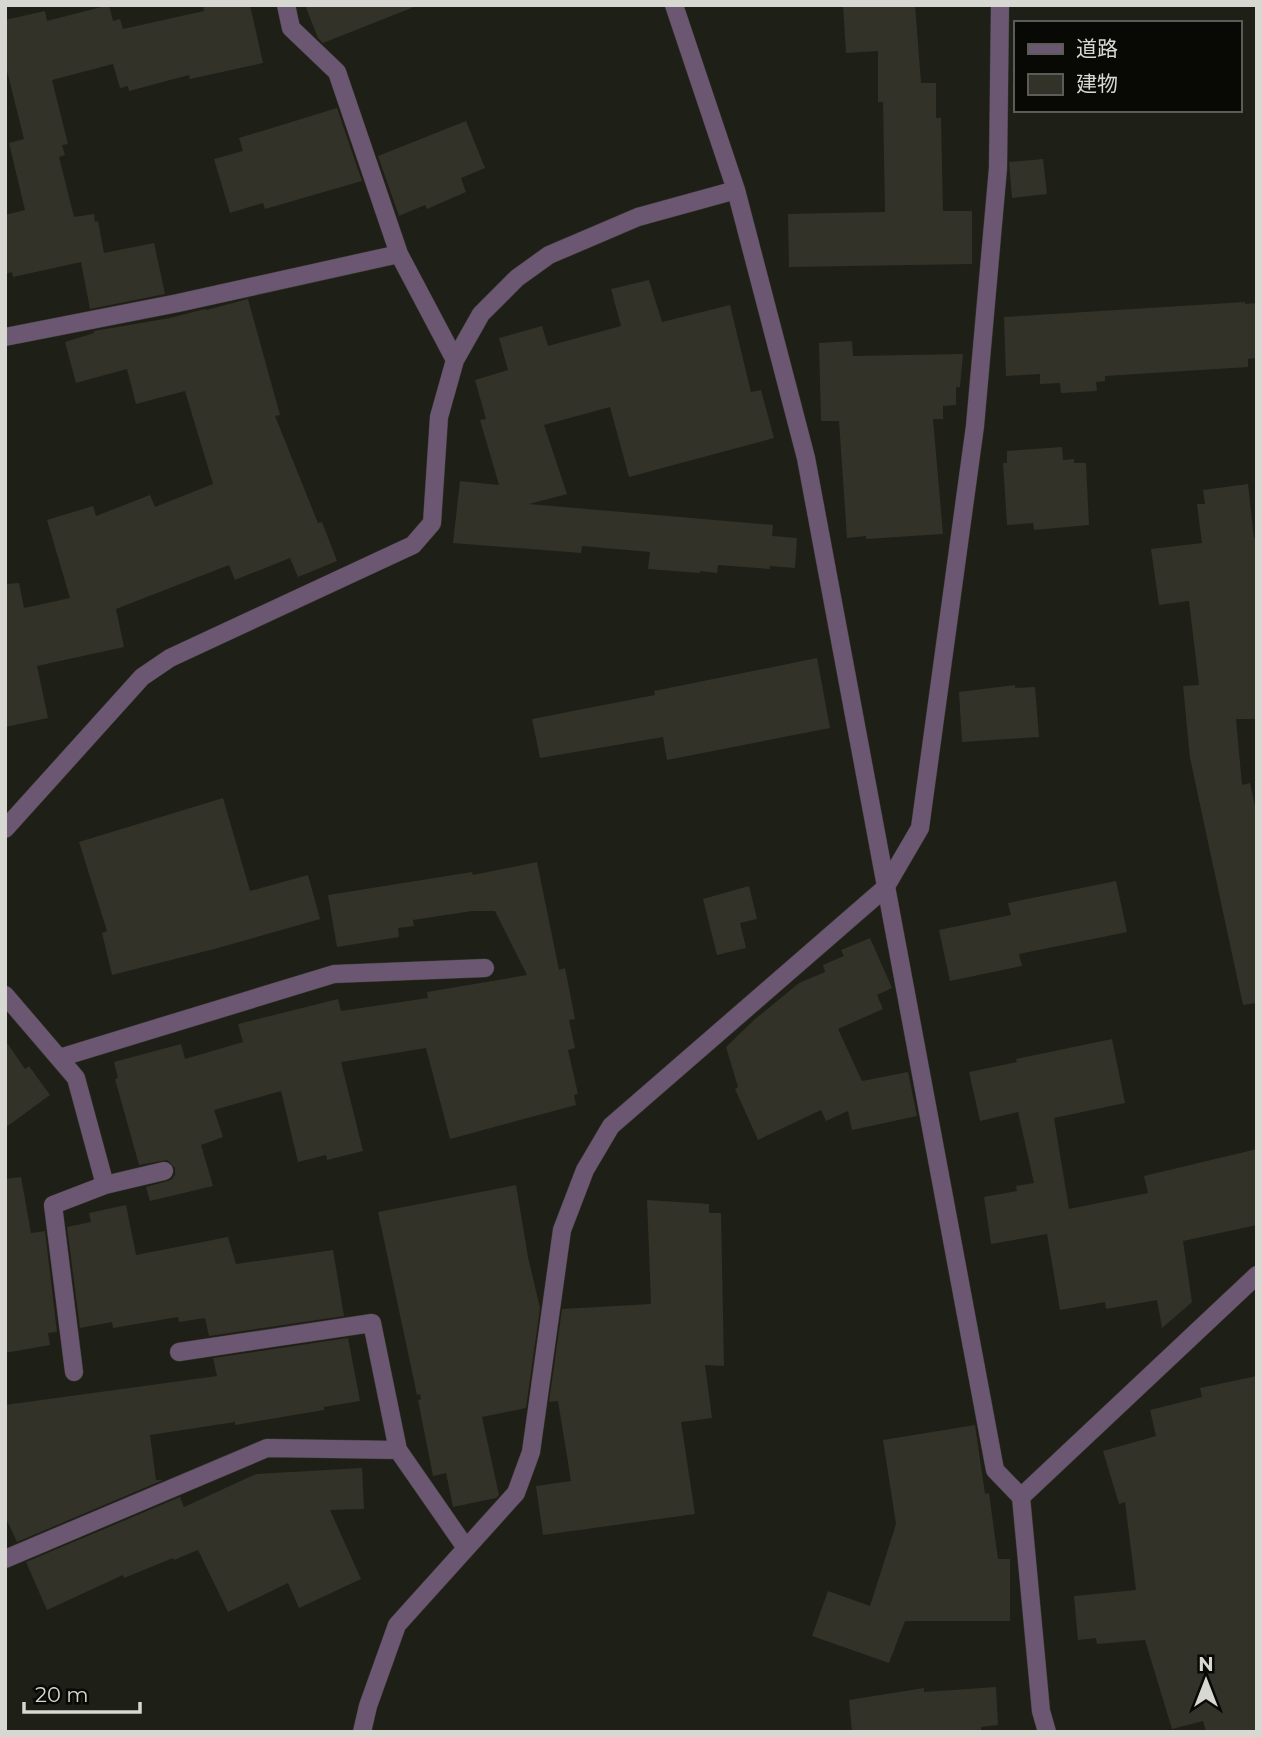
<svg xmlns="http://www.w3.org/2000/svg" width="1262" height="1737" font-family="Montserrat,'Noto Sans JP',sans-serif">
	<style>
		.building { fill: #323229 }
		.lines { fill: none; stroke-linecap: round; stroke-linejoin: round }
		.service-casing { stroke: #383930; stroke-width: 19 }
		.minor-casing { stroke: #383930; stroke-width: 19 }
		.tertiary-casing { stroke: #383930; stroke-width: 19 }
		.service { stroke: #6b5772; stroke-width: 18 }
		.minor { stroke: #6b5772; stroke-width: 18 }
		.tertiary { stroke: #6b5772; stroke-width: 18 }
	</style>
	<rect width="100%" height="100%" fill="#1e1f16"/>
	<path class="building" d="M 109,5 L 113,21 L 120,19 L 123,29 L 204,11 L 203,5 L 250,5 L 263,63 L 190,79 L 189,75 L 129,91 L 128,86 L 120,88 L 113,64 L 52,80 L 68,144 L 62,145 L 65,155 L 59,157 L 74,217 L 94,214 L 95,222 L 98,221 L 104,253 L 154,243 L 165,294 L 90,309 L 81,262 L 13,277 L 12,272 L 5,274 L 5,215 L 25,210 L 9,143 L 24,139 L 5,63 L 5,20 L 45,11 L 47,21 Z
		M 305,5 L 414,5 L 414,7 L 323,43 L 318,38 Z
		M 843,5 L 915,5 L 921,83 L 936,83 L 936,118 L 941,118 L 943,211 L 972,211 L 972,264 L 789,267 L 788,214 L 885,212 L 883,102 L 878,102 L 878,51 L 846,53 Z
		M 337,108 L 362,181 L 265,209 L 263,203 L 230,213 L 214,159 L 243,151 L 239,138 Z
		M 466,121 L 485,168 L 461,178 L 466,192 L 427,209 L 425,205 L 399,216 L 378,156 Z
		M 1043,159 L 1047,194 L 1012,198 L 1009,162 Z
		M 649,280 L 662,322 L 730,305 L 751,392 L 761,390 L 774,438 L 629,477 L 610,407 L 544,425 L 567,494 L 529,504 L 773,525 L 772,536 L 797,538 L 795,568 L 770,566 L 770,569 L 718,565 L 717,573 L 700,571 L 700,573 L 648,569 L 650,552 L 582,546 L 581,553 L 453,543 L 460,481 L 499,485 L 480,420 L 486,419 L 475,380 L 508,370 L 499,338 L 542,326 L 548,346 L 621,326 L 611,289 Z
		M 248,299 L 280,415 L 275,416 L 318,523 L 322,522 L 337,561 L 298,577 L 290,558 L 235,580 L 229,565 L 116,609 L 124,647 L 37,666 L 48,718 L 5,727 L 5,584 L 19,583 L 24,608 L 70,598 L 47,520 L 93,506 L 96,516 L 150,495 L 155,507 L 213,484 L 185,391 L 136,404 L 127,369 L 76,383 L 65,342 L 94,333 L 94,331 L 170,318 L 205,309 L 206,310 Z
		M 1245,302 L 1245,304 L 1257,303 L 1257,358 L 1248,359 L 1248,367 L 1105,376 L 1105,381 L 1096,382 L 1097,391 L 1061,393 L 1060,383 L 1040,384 L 1040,374 L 1006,376 L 1004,317 Z
		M 852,341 L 853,356 L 963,354 L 960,387 L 956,387 L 956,405 L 943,406 L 943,419 L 933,419 L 943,534 L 866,539 L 866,536 L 847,538 L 839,421 L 821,421 L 819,343 Z
		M 1062,447 L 1063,460 L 1074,459 L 1074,463 L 1086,463 L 1089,525 L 1034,530 L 1033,523 L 1007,525 L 1003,463 L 1007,463 L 1007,451 Z
		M 1248,484 L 1254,538 L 1257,538 L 1257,719 L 1236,719 L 1242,785 L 1250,783 L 1257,815 L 1257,1003 L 1243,1005 L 1190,758 L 1183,686 L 1199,685 L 1189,601 L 1159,605 L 1151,549 L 1202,543 L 1197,504 L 1205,504 L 1203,490 Z
		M 817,658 L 830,728 L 667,760 L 663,737 L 540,758 L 532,719 L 655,695 L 654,691 Z
		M 1015,685 L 1015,688 L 1035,687 L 1039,737 L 962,742 L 959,692 Z
		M 223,798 L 250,891 L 308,875 L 320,919 L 218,948 L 112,975 L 102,933 L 107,931 L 79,842 Z
		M 537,862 L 559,970 L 565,968 L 575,1019 L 569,1020 L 575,1048 L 568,1050 L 578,1094 L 574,1095 L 576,1105 L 450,1139 L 426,1048 L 341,1062 L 363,1151 L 327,1160 L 326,1155 L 298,1162 L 281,1091 L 214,1110 L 223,1137 L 201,1145 L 213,1186 L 150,1201 L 146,1187 L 171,1180 L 175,1175 L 175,1168 L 167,1160 L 139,1165 L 115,1079 L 118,1078 L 114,1062 L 181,1044 L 185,1059 L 243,1042 L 238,1024 L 338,999 L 341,1011 L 428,998 L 427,992 L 527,975 L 495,911 L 472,911 L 413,920 L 414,926 L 398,928 L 399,937 L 337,947 L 328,895 L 472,872 L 473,875 Z
		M 1116,881 L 1127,932 L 1019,954 L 1022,966 L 950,981 L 939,930 L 1011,915 L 1008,903 Z
		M 749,886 L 757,919 L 740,923 L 746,948 L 717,955 L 703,899 Z
		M 870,938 L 892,988 L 877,995 L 883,1009 L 838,1029 L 862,1081 L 908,1072 L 917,1116 L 852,1130 L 848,1111 L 826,1121 L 821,1110 L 758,1140 L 735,1089 L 738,1087 L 726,1047 L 754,1020 L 799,983 L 825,972 L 823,965 L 844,956 L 841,950 Z
		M 1112,1039 L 1125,1103 L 1054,1118 L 1069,1209 L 1148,1193 L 1144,1176 L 1257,1149 L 1257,1225 L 1183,1241 L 1192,1302 L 1162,1328 L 1157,1300 L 1106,1309 L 1105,1302 L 1060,1310 L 1047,1234 L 991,1244 L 984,1197 L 1017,1191 L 1016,1186 L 1034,1183 L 1018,1112 L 980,1121 L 969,1072 L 1017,1062 L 1016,1059 Z
		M 5,1040 L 25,1069 L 29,1066 L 50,1095 L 5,1128 Z
		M 21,1177 L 31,1233 L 45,1231 L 57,1332 L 48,1333 L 50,1345 L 5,1353 L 5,1179 Z
		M 516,1185 L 528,1257 L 540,1308 L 526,1408 L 482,1417 L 499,1495 L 496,1498 L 453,1507 L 446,1473 L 433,1476 L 418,1400 L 421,1399 L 420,1394 L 417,1395 L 378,1212 Z
		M 647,1200 L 709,1204 L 709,1213 L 721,1213 L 724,1366 L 705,1365 L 712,1418 L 681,1422 L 695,1514 L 543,1535 L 536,1486 L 571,1481 L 558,1401 L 549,1402 L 562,1309 L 651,1304 Z
		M 126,1205 L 136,1255 L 228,1237 L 236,1264 L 333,1250 L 344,1316 L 209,1336 L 205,1318 L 179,1322 L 178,1317 L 113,1328 L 112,1322 L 80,1328 L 67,1227 L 91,1222 L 89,1213 Z
		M 348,1338 L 360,1401 L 324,1407 L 324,1410 L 235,1425 L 235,1422 L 150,1435 L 156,1480 L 163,1480 L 17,1542 L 5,1516 L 5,1405 L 217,1376 L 213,1358 Z
		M 1257,1376 L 1257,1732 L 1206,1732 L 1203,1721 L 1172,1729 L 1145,1640 L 1097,1644 L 1096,1638 L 1078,1640 L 1074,1596 L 1136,1590 L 1125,1502 L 1119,1504 L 1103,1451 L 1156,1436 L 1150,1410 L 1202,1397 L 1200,1388 Z
		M 975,1425 L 985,1494 L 989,1493 L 998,1559 L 1010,1559 L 1010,1621 L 905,1621 L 889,1663 L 812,1636 L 828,1591 L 870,1606 L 896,1524 L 883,1440 Z
		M 362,1468 L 364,1509 L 330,1510 L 361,1579 L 299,1608 L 288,1583 L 228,1612 L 198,1550 L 174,1560 L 173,1558 L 124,1578 L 123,1575 L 47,1610 L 26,1562 L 180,1497 L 184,1507 L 256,1474 Z
		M 996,1687 L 998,1725 L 981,1727 L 981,1732 L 852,1732 L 849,1700 L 924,1688 L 924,1692 Z"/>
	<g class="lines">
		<defs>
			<path id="service" d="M 5,995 L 76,1078 L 105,1185 L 53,1205 L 74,1372
				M 59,1058 L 334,974 L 485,968
				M 105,1185 L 164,1171
				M 179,1352 L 372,1323 L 398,1450 L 466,1548
				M 5,1559 L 267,1448 L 398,1450"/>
			<path id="minor" d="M 286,5 L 291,28 L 337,72 L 399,254 L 455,360
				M 674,5 L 736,190 L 806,458 L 995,1470 L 1021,1497 L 1041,1711 L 1047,1732
				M 5,337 L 178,303 L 399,254
				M 5,829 L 142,677 L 170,658 L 413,545 L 432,523 L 439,417 L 455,360 L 481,314 L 517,278 L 549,255 L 638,217 L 736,190
				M 362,1732 L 368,1706 L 397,1625 L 516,1493 L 531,1452 L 562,1230 L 585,1170 L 611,1126 L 885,888 L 920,828 L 975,426 L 998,168 L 1000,5"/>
			<path id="tertiary" d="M 1021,1497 L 1257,1275"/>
		</defs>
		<use href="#service" class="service-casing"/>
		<use href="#minor" class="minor-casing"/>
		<use href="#tertiary" class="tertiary-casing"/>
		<use href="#service" class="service"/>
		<use href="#minor" class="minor"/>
		<use href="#tertiary" class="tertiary"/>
	</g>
	<rect width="1262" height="1737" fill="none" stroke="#d8d8d2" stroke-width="14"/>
	<rect x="1014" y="21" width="228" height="91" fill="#080805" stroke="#5b5b57" stroke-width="2"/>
	<rect x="1028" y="44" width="35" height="10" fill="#6b5772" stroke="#5b5b57" stroke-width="2"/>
	<text x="1076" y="56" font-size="21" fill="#d8d8d2">道路</text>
	<rect x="1028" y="74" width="35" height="21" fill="#323229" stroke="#5b5b57" stroke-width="2"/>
	<text x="1076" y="91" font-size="21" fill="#d8d8d2">建物</text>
	<g transform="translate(1206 1681)" stroke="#080805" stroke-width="5" paint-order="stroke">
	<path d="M0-5L12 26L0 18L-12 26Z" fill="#d8d8d2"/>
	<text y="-10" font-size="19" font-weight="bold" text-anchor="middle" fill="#d8d8d2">N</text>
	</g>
	<path d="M24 1702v10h116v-10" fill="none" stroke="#d8d8d2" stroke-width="3.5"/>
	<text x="35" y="1702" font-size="21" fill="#d8d8d2" stroke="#080805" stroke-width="5" paint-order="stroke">20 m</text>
</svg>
